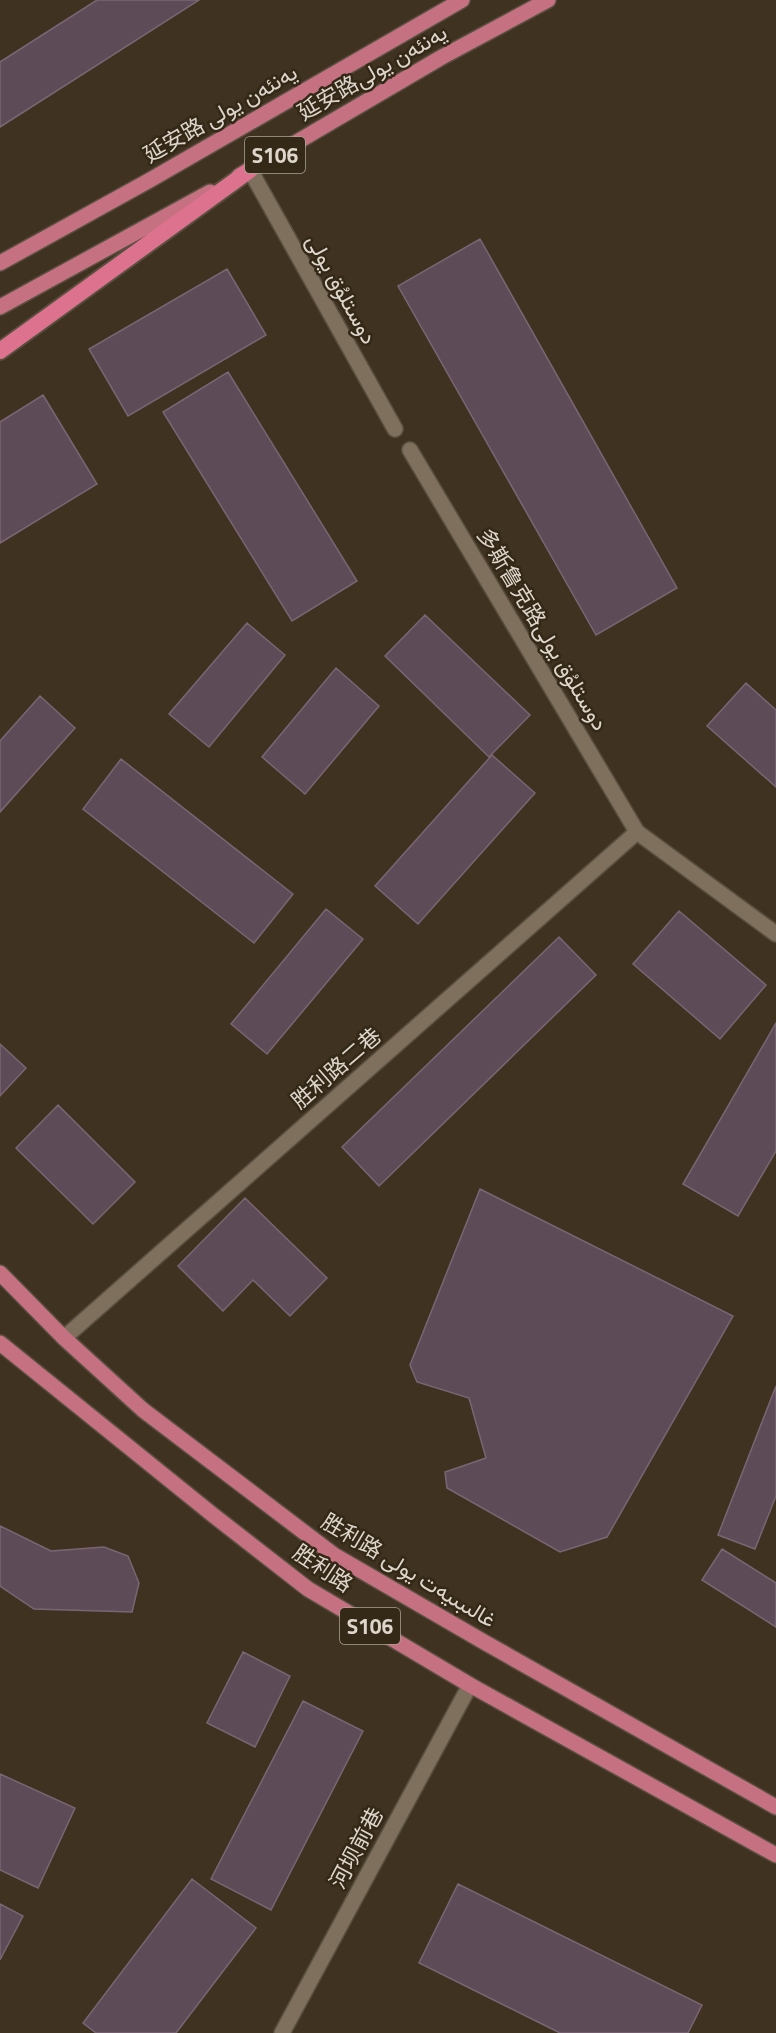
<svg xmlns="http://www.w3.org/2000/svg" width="776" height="2033" font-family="'Titillium Web',Vazirmatn,'Noto Sans SC',sans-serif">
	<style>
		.building { fill: #5e4b58; stroke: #7a6673; stroke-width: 1.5 }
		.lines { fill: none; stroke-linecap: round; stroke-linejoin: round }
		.minor-casing { stroke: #594f3f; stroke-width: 18 }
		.primary-casing { stroke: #594f3f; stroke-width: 18 }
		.trunk-casing { stroke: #594f3f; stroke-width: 20 }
		.minor { stroke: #7e705d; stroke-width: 15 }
		.primary { stroke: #c57182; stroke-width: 15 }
		.trunk { stroke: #dd728e; stroke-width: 16 }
		.labels { text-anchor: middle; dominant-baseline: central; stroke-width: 5; stroke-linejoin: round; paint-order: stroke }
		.shield { fill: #342817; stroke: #aba295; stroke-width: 1.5 }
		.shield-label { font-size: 21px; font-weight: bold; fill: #ded6cb }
		.street-label { font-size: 22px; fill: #ded6cb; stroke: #342817 }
	</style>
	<rect width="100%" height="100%" fill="#3f3221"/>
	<path class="building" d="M 97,0 L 199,0 L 0,127 L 0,62 Z
		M 480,239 L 677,588 L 596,635 L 398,286 Z
		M 227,269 L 266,335 L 128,416 L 89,349 Z
		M 228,372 L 357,581 L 292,621 L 163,412 Z
		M 43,395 L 97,484 L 0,543 L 0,422 Z
		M 425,615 L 530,715 L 489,757 L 385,656 Z
		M 247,623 L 285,655 L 209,747 L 169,714 Z
		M 336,668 L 379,706 L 305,794 L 262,757 Z
		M 746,683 L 776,710 L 776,787 L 707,726 Z
		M 40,696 L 75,728 L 0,812 L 0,741 Z
		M 492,755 L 535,793 L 418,924 L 375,886 Z
		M 121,759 L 293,894 L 254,943 L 83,809 Z
		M 326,909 L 363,939 L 267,1054 L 231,1024 Z
		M 679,911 L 766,985 L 720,1039 L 633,964 Z
		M 559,937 L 596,975 L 379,1186 L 342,1147 Z
		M 776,1023 L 776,1151 L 738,1216 L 683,1184 Z
		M 0,1044 L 26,1068 L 0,1096 Z
		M 58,1105 L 135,1182 L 93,1224 L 16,1148 Z
		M 480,1189 L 733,1316 L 607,1537 L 560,1552 L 447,1488 L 445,1472 L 486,1458 L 469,1398 L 417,1382 L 410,1365 Z
		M 245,1198 L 327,1278 L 290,1316 L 253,1280 L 223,1311 L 178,1266 Z
		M 776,1386 L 776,1496 L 755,1549 L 718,1535 Z
		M 0,1526 L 51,1551 L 104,1547 L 128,1556 L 139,1583 L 132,1612 L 34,1609 L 0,1586 Z
		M 722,1549 L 776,1583 L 776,1627 L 702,1580 Z
		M 243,1652 L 290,1676 L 255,1747 L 207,1723 Z
		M 303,1701 L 363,1731 L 271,1910 L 211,1879 Z
		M 0,1774 L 75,1808 L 38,1888 L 0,1870 Z
		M 192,1879 L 256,1928 L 176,2033 L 96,2033 L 83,2023 Z
		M 458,1884 L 702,2005 L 688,2033 L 560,2033 L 419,1963 Z
		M 0,1904 L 23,1916 L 0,1960 Z"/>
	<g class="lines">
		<defs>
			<path id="minor" d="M 250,170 L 395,429
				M 410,450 L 637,832 L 776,934
				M 64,1338 L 637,832
				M 282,2033 L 470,1685"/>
			<path id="primary" d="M 239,176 L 442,57 L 548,0
				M 0,263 L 150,180 L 462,0
				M 0,307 L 210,192
				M 0,1273 L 64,1338 L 143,1410 L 334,1555 L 484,1642 L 776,1807
				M 0,1343 L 213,1515 L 308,1589 L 470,1685 L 776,1855"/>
			<path id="trunk" d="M 0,351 L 250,170"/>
		</defs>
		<use href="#minor" class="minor-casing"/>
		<use href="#primary" class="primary-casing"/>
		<use href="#trunk" class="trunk-casing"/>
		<use href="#minor" class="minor"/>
		<use href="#primary" class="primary"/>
		<use href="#trunk" class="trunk"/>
	</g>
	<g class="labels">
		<g class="shield">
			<rect x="245" y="137" width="60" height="36" rx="4.5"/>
			<rect x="340" y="1608" width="60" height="36" rx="4.5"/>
		</g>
		<g class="shield-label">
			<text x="275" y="155">S106</text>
			<text x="370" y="1626">S106</text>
		</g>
		<g class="street-label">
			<text transform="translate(372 72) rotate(-30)">延安路يەنئەن يولى</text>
			<text transform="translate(220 113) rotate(-30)">延安路 يەنئەن يولى</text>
			<text transform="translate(342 289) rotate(61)">دوستلۇق يولى</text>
			<text transform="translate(543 629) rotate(59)">多斯鲁克路دوستلۇق يولى</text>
			<text transform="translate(336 1068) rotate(-41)">胜利路二巷</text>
			<text transform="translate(323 1568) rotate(34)">胜利路</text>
			<text transform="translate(409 1570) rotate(31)">胜利路 غالىبىيەت يولى</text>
			<text transform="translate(356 1848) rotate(-62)">河坝前巷</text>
		</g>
	</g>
</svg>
